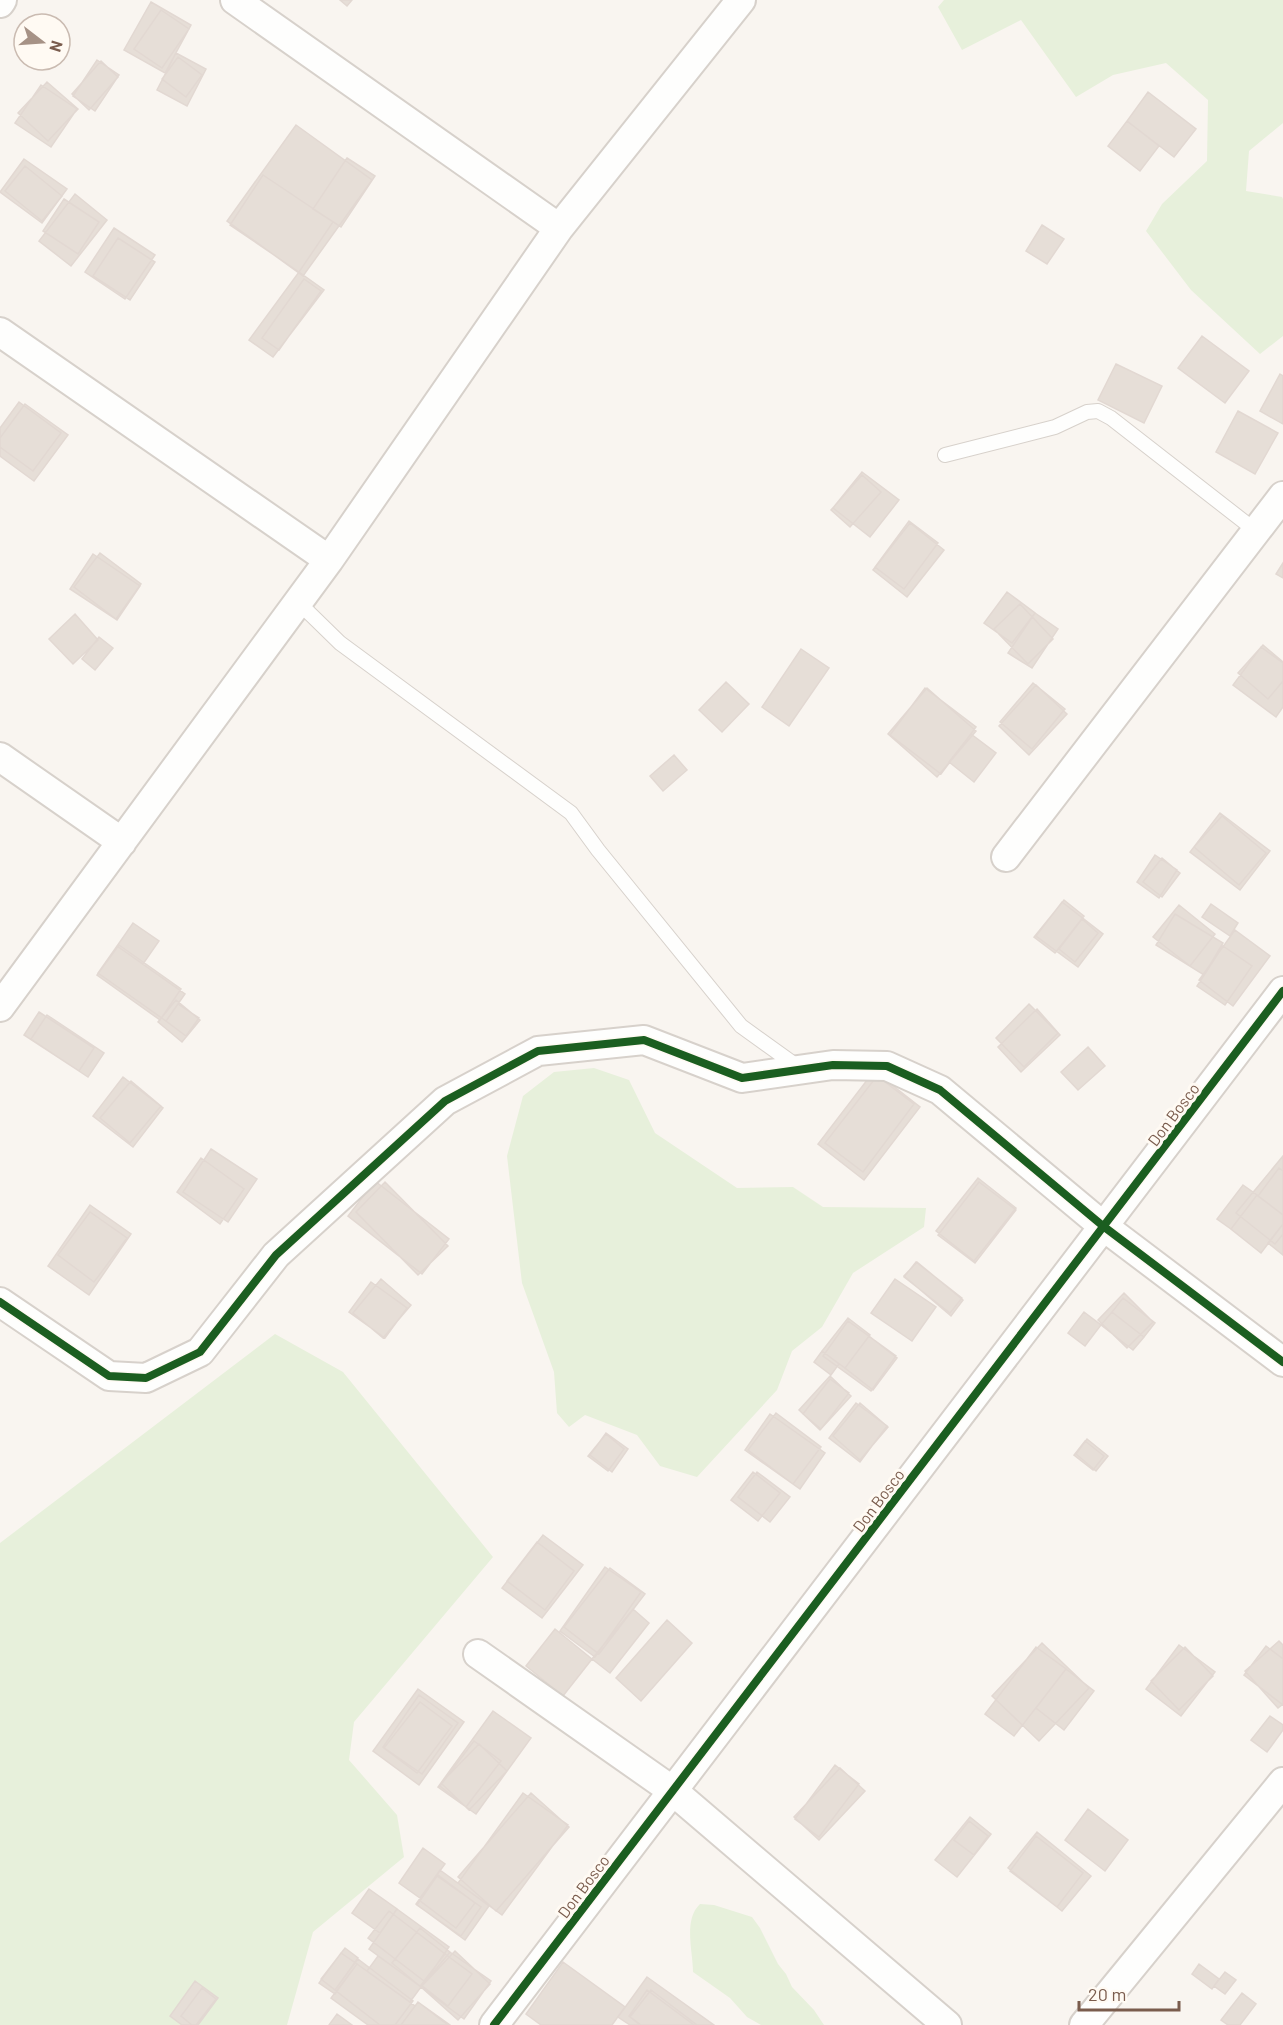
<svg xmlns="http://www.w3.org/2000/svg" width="1283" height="2025" font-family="Barlow,sans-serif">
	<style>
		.green { fill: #e7f0db }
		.building { fill: #e6ded7; stroke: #e2d8d2; stroke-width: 1.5 }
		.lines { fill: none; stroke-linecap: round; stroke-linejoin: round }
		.lane-casing { stroke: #d7d1cb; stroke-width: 16 }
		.street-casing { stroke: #d7d1cb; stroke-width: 32 }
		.lane { stroke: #fefefd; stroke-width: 14 }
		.street { stroke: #fefefd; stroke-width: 28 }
		.cycleway-casing { stroke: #fffaf3; stroke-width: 11 }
		.cycleway { stroke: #1b5e20; stroke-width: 8 }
		.labels { text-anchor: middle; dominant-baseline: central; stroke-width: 6; stroke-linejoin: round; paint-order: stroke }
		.street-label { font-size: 16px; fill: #7a5c4d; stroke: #fffaf3 }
	</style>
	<rect width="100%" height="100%" fill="#f9f5f0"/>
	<path class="green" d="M 944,0 L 1283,0 L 1283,123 L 1249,151 L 1246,191 L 1282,197 L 1283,199 L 1283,336 L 1260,354 L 1191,290 L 1146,231 L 1162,204 L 1207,161 L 1208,100 L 1166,63 L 1113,75 L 1076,97 L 1021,20 L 962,50 L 938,7 Z
		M 594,1068 L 629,1080 L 655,1133 L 737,1188 L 793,1187 L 823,1207 L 926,1208 L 924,1227 L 853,1273 L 822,1327 L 792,1351 L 777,1390 L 697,1477 L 660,1466 L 637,1435 L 585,1415 L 569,1427 L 557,1413 L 554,1372 L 522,1283 L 507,1156 L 523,1096 L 554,1072 Z
		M 275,1334 L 343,1372 L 493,1557 L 354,1722 L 349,1760 L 397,1815 L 404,1857 L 313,1932 L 287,2025 L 0,2025 L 0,1543 Z
		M 700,1904 L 714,1905 L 752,1917 L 760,1928 L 778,1964 L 786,1974 L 792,1987 L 814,2010 L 824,2025 L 761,2025 L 747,2017 L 730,1998 L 693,1972 C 693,1951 683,1920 700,1904 Z"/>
	<path class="building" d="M 340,0 L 352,0 L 347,6 Z
		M 151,2 L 191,25 L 165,73 L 124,50 Z
		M 161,10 L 189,29 L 162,68 L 134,49 Z
		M 176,53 L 206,69 L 187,106 L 157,90 Z
		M 178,57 L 202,75 L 186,97 L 162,79 Z
		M 97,60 L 119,75 L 95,111 L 73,96 Z
		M 101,61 L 118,77 L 89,110 L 72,94 Z
		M 47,82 L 78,109 L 48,141 L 18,113 Z
		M 41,85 L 77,109 L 51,147 L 15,123 Z
		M 1148,92 L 1196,129 L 1174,157 L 1127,121 Z
		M 1127,121 L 1159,146 L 1140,171 L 1108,146 Z
		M 296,125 L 372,180 L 303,276 L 227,221 Z
		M 347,158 L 375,176 L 341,227 L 313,209 Z
		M 24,159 L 67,189 L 42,223 L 0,192 Z
		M 25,166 L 62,196 L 42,221 L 5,191 Z
		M 263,175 L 333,222 L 299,272 L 230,225 Z
		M 75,194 L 107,220 L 71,266 L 39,241 Z
		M 64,199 L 99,222 L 78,254 L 43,231 Z
		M 1042,225 L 1064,239 L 1047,264 L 1026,251 Z
		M 114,228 L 155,255 L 125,299 L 85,272 Z
		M 118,238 L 155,262 L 130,300 L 93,276 Z
		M 299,272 L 324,290 L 273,357 L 249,340 Z
		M 304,279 L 321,291 L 279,350 L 262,338 Z
		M 1202,336 L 1249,371 L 1225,403 L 1178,368 Z
		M 1116,364 L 1162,386 L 1144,423 L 1098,400 Z
		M 1280,374 L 1283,376 L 1283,424 L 1260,411 Z
		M 19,402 L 61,433 L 33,471 L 0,447 L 0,428 Z
		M 25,404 L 68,435 L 34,481 L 0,456 L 0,438 Z
		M 1238,411 L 1278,433 L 1255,474 L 1216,452 Z
		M 862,472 L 899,500 L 870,537 L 833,508 Z
		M 862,475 L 881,492 L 850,527 L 831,510 Z
		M 909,521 L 938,543 L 904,589 L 875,567 Z
		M 910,523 L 944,550 L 907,597 L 873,570 Z
		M 100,553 L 141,584 L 116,619 L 74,587 Z
		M 93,554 L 140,586 L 117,620 L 70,589 Z
		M 1283,563 L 1283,578 L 1276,574 Z
		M 1007,592 L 1035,613 L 1012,643 L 984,623 Z
		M 1020,604 L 1053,639 L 1028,664 L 994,629 Z
		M 1035,613 L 1058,629 L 1032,668 L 1008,653 Z
		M 75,614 L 98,640 L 73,664 L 49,639 Z
		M 99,637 L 113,648 L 95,670 L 82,659 Z
		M 1263,645 L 1283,662 L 1283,681 L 1268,699 L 1238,673 Z
		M 1261,647 L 1283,663 L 1283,707 L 1276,717 L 1233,685 Z
		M 801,649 L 829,668 L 789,726 L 762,707 Z
		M 726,682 L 749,704 L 722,732 L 699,710 Z
		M 1033,683 L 1065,709 L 1032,749 L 1000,722 Z
		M 1036,685 L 1067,714 L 1029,755 L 999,726 Z
		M 925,688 L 976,727 L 941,774 L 890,735 Z
		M 927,688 L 976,731 L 937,777 L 888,734 Z
		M 971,734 L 996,753 L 974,782 L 949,762 Z
		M 674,755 L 687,770 L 663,791 L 650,776 Z
		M 1220,813 L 1270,851 L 1240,890 L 1190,852 Z
		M 1222,816 L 1266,853 L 1239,885 L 1194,847 Z
		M 1155,855 L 1177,870 L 1159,898 L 1137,882 Z
		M 1162,858 L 1180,873 L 1162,897 L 1143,882 Z
		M 1064,900 L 1084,916 L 1055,953 L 1034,937 Z
		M 1062,902 L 1103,934 L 1078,967 L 1036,936 Z
		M 1211,904 L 1238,923 L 1230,936 L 1202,917 Z
		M 1179,905 L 1215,934 L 1190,966 L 1153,937 Z
		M 1175,914 L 1223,943 L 1204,975 L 1156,945 Z
		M 1082,919 L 1098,933 L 1075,962 L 1059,949 Z
		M 133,923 L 159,941 L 143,964 L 117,946 Z
		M 1235,930 L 1270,956 L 1233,1006 L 1199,980 Z
		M 119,945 L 181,989 L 160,1020 L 97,975 Z
		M 117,946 L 185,994 L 166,1021 L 98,973 Z
		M 1223,946 L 1252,966 L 1225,1005 L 1197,986 Z
		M 176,1000 L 200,1020 L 182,1042 L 158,1022 Z
		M 178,1004 L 199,1018 L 186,1036 L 166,1021 Z
		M 1029,1004 L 1058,1033 L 1024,1067 L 996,1038 Z
		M 1037,1009 L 1060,1035 L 1021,1072 L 998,1047 Z
		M 39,1012 L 94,1048 L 79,1071 L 24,1035 Z
		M 47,1015 L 104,1053 L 88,1077 L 31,1039 Z
		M 1088,1047 L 1105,1066 L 1078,1090 L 1061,1072 Z
		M 874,1071 L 920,1107 L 864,1180 L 818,1144 Z
		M 877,1076 L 914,1104 L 863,1172 L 825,1143 Z
		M 123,1077 L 163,1108 L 133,1147 L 93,1116 Z
		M 131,1081 L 161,1106 L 130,1143 L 100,1118 Z
		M 211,1149 L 257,1179 L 228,1222 L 183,1192 Z
		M 1283,1156 L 1283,1234 L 1275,1244 L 1236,1213 Z
		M 201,1158 L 244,1189 L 220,1224 L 177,1192 Z
		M 1279,1168 L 1283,1171 L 1283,1215 L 1258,1196 Z
		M 978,1178 L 1016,1208 L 974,1261 L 936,1231 Z
		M 375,1181 L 449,1239 L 422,1274 L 348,1216 Z
		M 385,1182 L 448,1246 L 418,1275 L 356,1212 Z
		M 979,1182 L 1016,1210 L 975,1263 L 938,1235 Z
		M 1243,1185 L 1257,1195 L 1231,1229 L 1217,1219 Z
		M 1257,1195 L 1283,1215 L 1283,1224 L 1261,1253 L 1231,1229 Z
		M 90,1205 L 131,1234 L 89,1295 L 48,1266 Z
		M 90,1212 L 127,1238 L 94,1282 L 58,1255 Z
		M 1283,1224 L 1283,1255 L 1268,1243 Z
		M 916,1262 L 962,1298 L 950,1313 L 904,1277 Z
		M 917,1262 L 963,1300 L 951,1316 L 904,1276 Z
		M 381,1279 L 411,1305 L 383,1338 L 353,1313 Z
		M 895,1279 L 936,1307 L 912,1341 L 871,1313 Z
		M 371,1282 L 407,1308 L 385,1338 L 349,1312 Z
		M 1124,1293 L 1153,1322 L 1127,1348 L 1098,1320 Z
		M 1123,1298 L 1155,1323 L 1144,1337 L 1112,1312 Z
		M 1084,1312 L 1101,1325 L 1085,1346 L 1068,1333 Z
		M 1112,1312 L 1144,1337 L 1133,1350 L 1101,1325 Z
		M 848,1318 L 870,1335 L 845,1368 L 822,1351 Z
		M 848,1321 L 896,1356 L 871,1391 L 823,1356 Z
		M 869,1336 L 897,1358 L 873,1390 L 845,1368 Z
		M 822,1351 L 839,1364 L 831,1375 L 814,1362 Z
		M 830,1376 L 851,1396 L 820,1430 L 799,1410 Z
		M 830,1379 L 849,1393 L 821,1429 L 803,1414 Z
		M 856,1403 L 887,1426 L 860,1462 L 829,1438 Z
		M 860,1403 L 888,1427 L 860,1460 L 833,1436 Z
		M 776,1413 L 821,1447 L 793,1484 L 748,1450 Z
		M 770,1414 L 825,1453 L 800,1489 L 745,1450 Z
		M 606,1433 L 628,1449 L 612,1472 L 590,1455 Z
		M 606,1434 L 624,1449 L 608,1471 L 588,1456 Z
		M 1087,1439 L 1108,1456 L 1096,1471 L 1076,1454 Z
		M 1085,1441 L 1104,1456 L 1093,1470 L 1074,1455 Z
		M 753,1472 L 780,1493 L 758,1521 L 731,1500 Z
		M 757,1472 L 790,1497 L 770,1522 L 738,1497 Z
		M 543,1535 L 583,1565 L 542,1618 L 502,1588 Z
		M 537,1542 L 574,1571 L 545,1610 L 507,1581 Z
		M 605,1567 L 641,1592 L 595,1657 L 560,1631 Z
		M 610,1568 L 645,1594 L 599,1654 L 564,1627 Z
		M 633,1609 L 649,1623 L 610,1673 L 592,1659 Z
		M 667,1620 L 692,1643 L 641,1701 L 616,1678 Z
		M 555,1629 L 592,1659 L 563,1696 L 526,1666 Z
		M 1279,1641 L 1283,1645 L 1283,1704 L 1278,1708 L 1245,1671 Z
		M 1042,1643 L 1089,1688 L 1039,1741 L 992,1696 Z
		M 1179,1645 L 1215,1672 L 1181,1716 L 1146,1689 Z
		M 1266,1646 L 1283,1659 L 1283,1705 L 1244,1675 Z
		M 1036,1647 L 1066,1669 L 1014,1736 L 985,1714 Z
		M 1185,1647 L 1213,1676 L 1179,1710 L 1151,1681 Z
		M 1066,1669 L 1094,1691 L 1064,1730 L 1036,1708 Z
		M 418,1689 L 464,1722 L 419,1785 L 373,1751 Z
		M 419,1695 L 458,1723 L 422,1774 L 383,1747 Z
		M 420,1702 L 452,1726 L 417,1773 L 384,1748 Z
		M 493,1711 L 531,1738 L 476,1814 L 438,1787 Z
		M 1270,1716 L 1283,1725 L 1283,1730 L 1267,1752 L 1251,1740 Z
		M 474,1741 L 501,1761 L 466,1807 L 440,1786 Z
		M 479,1744 L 507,1771 L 469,1810 L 441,1783 Z
		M 835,1765 L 859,1784 L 819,1837 L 795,1819 Z
		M 840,1768 L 865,1791 L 819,1840 L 794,1817 Z
		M 523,1793 L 568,1825 L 502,1915 L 458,1883 Z
		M 531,1793 L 569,1827 L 496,1911 L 458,1877 Z
		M 1088,1809 L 1128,1840 L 1105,1871 L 1065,1840 Z
		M 970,1817 L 991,1834 L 957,1877 L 935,1860 Z
		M 969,1821 L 988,1836 L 974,1855 L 954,1840 Z
		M 1037,1832 L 1091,1876 L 1062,1911 L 1008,1868 Z
		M 1036,1836 L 1083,1873 L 1057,1907 L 1010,1871 Z
		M 423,1848 L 445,1864 L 420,1898 L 399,1883 Z
		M 440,1870 L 489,1906 L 465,1940 L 416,1904 Z
		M 438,1875 L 475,1903 L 456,1928 L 419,1900 Z
		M 437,1876 L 481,1907 L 461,1936 L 417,1905 Z
		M 369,1889 L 397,1909 L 380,1933 L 352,1913 Z
		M 397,1909 L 449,1947 L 421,1987 L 369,1949 Z
		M 389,1911 L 445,1954 L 424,1981 L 368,1938 Z
		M 420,1928 L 450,1952 L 421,1987 L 392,1963 Z
		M 345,1948 L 358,1958 L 335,1990 L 321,1979 Z
		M 447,1950 L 491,1981 L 464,2019 L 421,1987 Z
		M 455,1951 L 490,1984 L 458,2020 L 421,1987 Z
		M 341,1953 L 357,1964 L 335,1994 L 319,1983 Z
		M 445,1954 L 472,1974 L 448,2006 L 421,1985 Z
		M 378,1956 L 421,1987 L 410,2002 L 367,1971 Z
		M 358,1959 L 413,2001 L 395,2025 L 380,2025 L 335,1990 Z
		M 563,1962 L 625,2007 L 612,2025 L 541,2025 L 526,2014 Z
		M 357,1964 L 415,2006 L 401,2025 L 368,2025 L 331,1998 Z
		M 1199,1964 L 1219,1979 L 1212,1989 L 1192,1974 Z
		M 1225,1972 L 1236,1980 L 1225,1994 L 1214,1986 Z
		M 647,1977 L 714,2025 L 630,2025 L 618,2017 Z
		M 195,1981 L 218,1998 L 198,2025 L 182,2025 L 170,2016 Z
		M 202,1988 L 216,1999 L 196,2025 L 192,2025 L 181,2016 Z
		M 647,1990 L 694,2025 L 641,2025 L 629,2016 Z
		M 651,1990 L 697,2025 L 640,2025 L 630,2017 Z
		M 1242,1993 L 1256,2004 L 1240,2025 L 1228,2025 L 1221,2020 Z
		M 418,2002 L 450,2025 L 401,2025 Z
		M 418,2002 L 448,2025 L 401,2025 Z
		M 337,2014 L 352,2025 L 329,2025 Z"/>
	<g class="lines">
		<defs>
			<path id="lane" d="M 945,455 L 1055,427 L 1087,412 L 1098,411 L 1111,418 L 1256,531
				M 298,602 L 340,643 L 571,813 L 598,850 L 741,1026 L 798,1067"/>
			<path id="street" d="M 235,0 L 559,228
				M 0,3 L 2,0
				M 0,332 L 329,560
				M 0,757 L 122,842
				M 1006,857 L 1283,496
				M 0,1007 L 329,560 L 559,228 L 741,0
				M 0,1302 L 109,1376 L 146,1378 L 200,1352 L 276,1255 L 445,1101 L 538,1051 L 644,1040 L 742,1078 L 833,1065 L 887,1066 L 940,1090 L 1103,1226 L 1283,1362
				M 478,1654 L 673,1791 L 947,2025
				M 494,2025 L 1283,991
				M 1084,2025 L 1283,1782"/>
		</defs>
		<use href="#lane" class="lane-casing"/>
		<use href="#street" class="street-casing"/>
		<use href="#lane" class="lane"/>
		<use href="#street" class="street"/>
		<defs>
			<path id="cycleway" d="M 0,1302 L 109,1376 L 146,1378 L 200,1352 L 276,1255 L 445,1101 L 538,1051 L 644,1040 L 742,1078 L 833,1065 L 887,1066 L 940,1090 L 1103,1226 L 1283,1362
				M 494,2025 L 1283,991"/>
		</defs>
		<use href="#cycleway" class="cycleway-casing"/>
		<use href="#cycleway" class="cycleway"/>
	</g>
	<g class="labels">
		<g class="street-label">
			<text transform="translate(1173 1114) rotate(-53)">Don Bosco</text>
			<text transform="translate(878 1500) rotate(-53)">Don Bosco</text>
			<text transform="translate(583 1886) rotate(-53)">Don Bosco</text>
		</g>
	</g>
	<g transform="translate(42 42) rotate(107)"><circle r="28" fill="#fffaf3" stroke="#cabbb1" stroke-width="1.5"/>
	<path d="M0-4.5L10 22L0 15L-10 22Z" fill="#a69286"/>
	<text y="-9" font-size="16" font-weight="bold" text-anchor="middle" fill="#7a5c4d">N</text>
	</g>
	<path d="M1079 2001v9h100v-9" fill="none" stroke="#7a5c4d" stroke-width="3"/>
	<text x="1088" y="2001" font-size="18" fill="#7a5c4d" stroke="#fffaf3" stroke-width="4.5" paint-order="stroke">20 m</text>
</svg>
